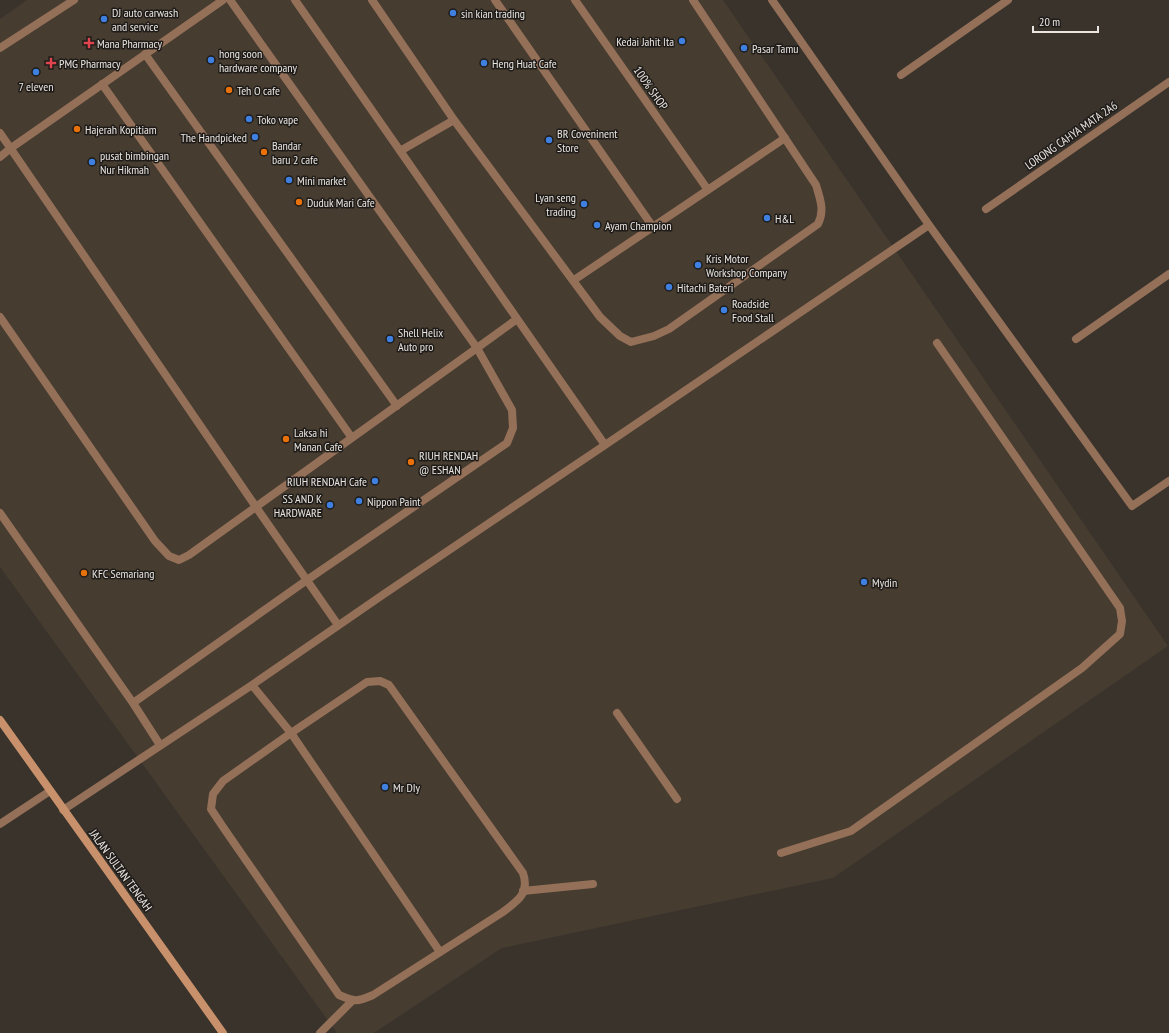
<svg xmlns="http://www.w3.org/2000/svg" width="1169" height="1033" font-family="'PT Sans Narrow',sans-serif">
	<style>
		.built { fill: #463c30 }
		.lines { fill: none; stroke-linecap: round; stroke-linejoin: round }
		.service { stroke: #947059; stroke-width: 8 }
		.minor { stroke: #947059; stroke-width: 8 }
		.secondary { stroke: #c9916b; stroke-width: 8 }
		.shop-dot { fill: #3f7fe0; stroke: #1e1b18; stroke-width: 1.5 }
		.health-dot { fill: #e0444e; stroke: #1e1b18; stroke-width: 1.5 }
		.food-dot { fill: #e8710a; stroke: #1e1b18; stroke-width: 1.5 }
		.labels { text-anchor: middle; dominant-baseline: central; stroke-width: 3; stroke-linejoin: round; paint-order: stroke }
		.poi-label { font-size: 12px; fill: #e9e5e1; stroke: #1e1b18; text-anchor: start }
		.street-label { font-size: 12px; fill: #e9e5e1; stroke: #1e1b18 }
	</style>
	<rect width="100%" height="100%" fill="#39332c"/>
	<path class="built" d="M 27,0 L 723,0 L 1168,646 L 833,878 L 502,948 L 374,1033 L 337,1033 L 0,567 L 0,19 Z"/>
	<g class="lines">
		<path class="service" d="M 495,0 L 653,227
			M 575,0 L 708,190
			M 145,54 L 397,406
			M 102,84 L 352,438
			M 0,157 L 11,148 L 223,0
			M 574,280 L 785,138
			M 0,317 L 155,541 L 169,556 L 179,560 L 189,555 L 477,348
			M 617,713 L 677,799
			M 291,733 L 440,952
			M 0,824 L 50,791
			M 781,853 L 851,831 L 1082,668 L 1120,634 L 1122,621 L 1120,608 L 937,343
			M 523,891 L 593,884"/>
		<path class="minor" d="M 295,0 L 605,445 L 929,225
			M 372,0 L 454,120 L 600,317 L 620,336 L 631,342 L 654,336 L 669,329 L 818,224 C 825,210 820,199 816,185 L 693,0
			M 772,0 L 929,225 L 1132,506 L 1169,481
			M 0,48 L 74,0
			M 901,75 L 1008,0
			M 0,133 L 256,507 L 338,625
			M 400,151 L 454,120
			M 986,209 L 1169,82
			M 1076,339 L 1169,274
			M 477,348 L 517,319
			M 0,513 L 133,703 L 160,745
			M 380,681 L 389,685 L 523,873 C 530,894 517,901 503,912 L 373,995 C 357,1002 355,1002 339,995 L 223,827 L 211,809 L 213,794 L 223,781 L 291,733 L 367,682 Z
			M 252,685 L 291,733
			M 133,703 L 307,580 L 507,443 L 513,428 L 512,410 L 477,348 L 230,0
			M 63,810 L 252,685 L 384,594 L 605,445
			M 320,1033 L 352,1001"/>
		<path class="secondary" d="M 0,720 L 223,1033"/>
	</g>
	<g class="shop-dot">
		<circle cx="453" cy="13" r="4"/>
		<circle cx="104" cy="19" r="4"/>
		<circle cx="682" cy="41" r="4"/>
		<circle cx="744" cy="48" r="4"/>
		<circle cx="211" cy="60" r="4"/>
		<circle cx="484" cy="63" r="4"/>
		<circle cx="36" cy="72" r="4"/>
		<circle cx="249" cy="119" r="4"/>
		<circle cx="255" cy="137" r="4"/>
		<circle cx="549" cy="140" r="4"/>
		<circle cx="92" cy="162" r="4"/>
		<circle cx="289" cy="180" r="4"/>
		<circle cx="584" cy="204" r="4"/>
		<circle cx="767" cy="218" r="4"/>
		<circle cx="597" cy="225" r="4"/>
		<circle cx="698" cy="265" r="4"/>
		<circle cx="669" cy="287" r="4"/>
		<circle cx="724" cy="310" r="4"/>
		<circle cx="390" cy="339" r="4"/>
		<circle cx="375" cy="481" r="4"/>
		<circle cx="359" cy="501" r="4"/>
		<circle cx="330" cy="505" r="4"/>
		<circle cx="864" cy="582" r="4"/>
		<circle cx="385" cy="787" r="4"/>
	</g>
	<g class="health-dot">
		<path d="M87 37h4v4h4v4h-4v4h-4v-4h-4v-4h4z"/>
		<path d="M49 57h4v4h4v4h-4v4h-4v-4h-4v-4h4z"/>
	</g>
	<g class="food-dot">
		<circle cx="229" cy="90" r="4"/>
		<circle cx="77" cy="129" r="4"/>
		<circle cx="264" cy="152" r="4"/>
		<circle cx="299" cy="202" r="4"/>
		<circle cx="286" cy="439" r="4"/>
		<circle cx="411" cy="462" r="4"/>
		<circle cx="84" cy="573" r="4"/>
	</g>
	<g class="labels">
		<g class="poi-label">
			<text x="112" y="12">DJ auto carwash<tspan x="112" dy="14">and service</tspan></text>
			<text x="461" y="13">sin kian trading</text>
			<text x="674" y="41" text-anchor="end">Kedai Jahit Ita</text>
			<text x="97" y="43">Mana Pharmacy</text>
			<text x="752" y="48">Pasar Tamu</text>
			<text x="219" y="53">hong soon<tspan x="219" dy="14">hardware company</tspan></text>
			<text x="59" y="63">PMG Pharmacy</text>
			<text x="492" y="63">Heng Huat Cafe</text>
			<text x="36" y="86" text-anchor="middle">7 eleven</text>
			<text x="237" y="90">Teh O cafe</text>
			<text x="257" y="119">Toko vape</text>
			<text x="85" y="129">Hajerah Kopitiam</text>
			<text x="557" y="133">BR Coveninent<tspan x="557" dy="14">Store</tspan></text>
			<text x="247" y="137" text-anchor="end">The Handpicked</text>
			<text x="272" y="145">Bandar<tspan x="272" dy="14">baru 2 cafe</tspan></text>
			<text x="100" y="155">pusat bimbingan<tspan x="100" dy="14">Nur Hikmah</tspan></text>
			<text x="297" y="180">Mini market</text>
			<text x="576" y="197" text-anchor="end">Lyan seng<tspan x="576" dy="14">trading</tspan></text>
			<text x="307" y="202">Duduk Mari Cafe</text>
			<text x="775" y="218">H&amp;L</text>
			<text x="605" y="225">Ayam Champion</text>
			<text x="706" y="258">Kris Motor<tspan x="706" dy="14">Workshop Company</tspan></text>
			<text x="677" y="287">Hitachi Bateri</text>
			<text x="732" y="303">Roadside<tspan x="732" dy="14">Food Stall</tspan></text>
			<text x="398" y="332">Shell Helix<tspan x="398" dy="14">Auto pro</tspan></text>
			<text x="294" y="432">Laksa hi<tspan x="294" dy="14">Manan Cafe</tspan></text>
			<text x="419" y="455">RIUH RENDAH<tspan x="419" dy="14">@ ESHAN</tspan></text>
			<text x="367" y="481" text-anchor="end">RIUH RENDAH Cafe</text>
			<text x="322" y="498" text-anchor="end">SS AND K<tspan x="322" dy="14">HARDWARE</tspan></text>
			<text x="367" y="501">Nippon Paint</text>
			<text x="92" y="573">KFC Semariang</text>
			<text x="872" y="582">Mydin</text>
			<text x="393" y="787">Mr DIy</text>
		</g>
		<g class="street-label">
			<text transform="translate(651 88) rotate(55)">100% SHOP</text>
			<text transform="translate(1071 135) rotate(-35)">LORONG CAHYA MATA 2A6</text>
			<text transform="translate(121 870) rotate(54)">JALAN SULTAN TENGAH</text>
		</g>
	</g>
	<path d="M1033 26v6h65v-6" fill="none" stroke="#e9e5e1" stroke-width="2"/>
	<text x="1039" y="26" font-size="12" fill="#e9e5e1" stroke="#1e1b18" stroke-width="3" paint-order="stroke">20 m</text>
</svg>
